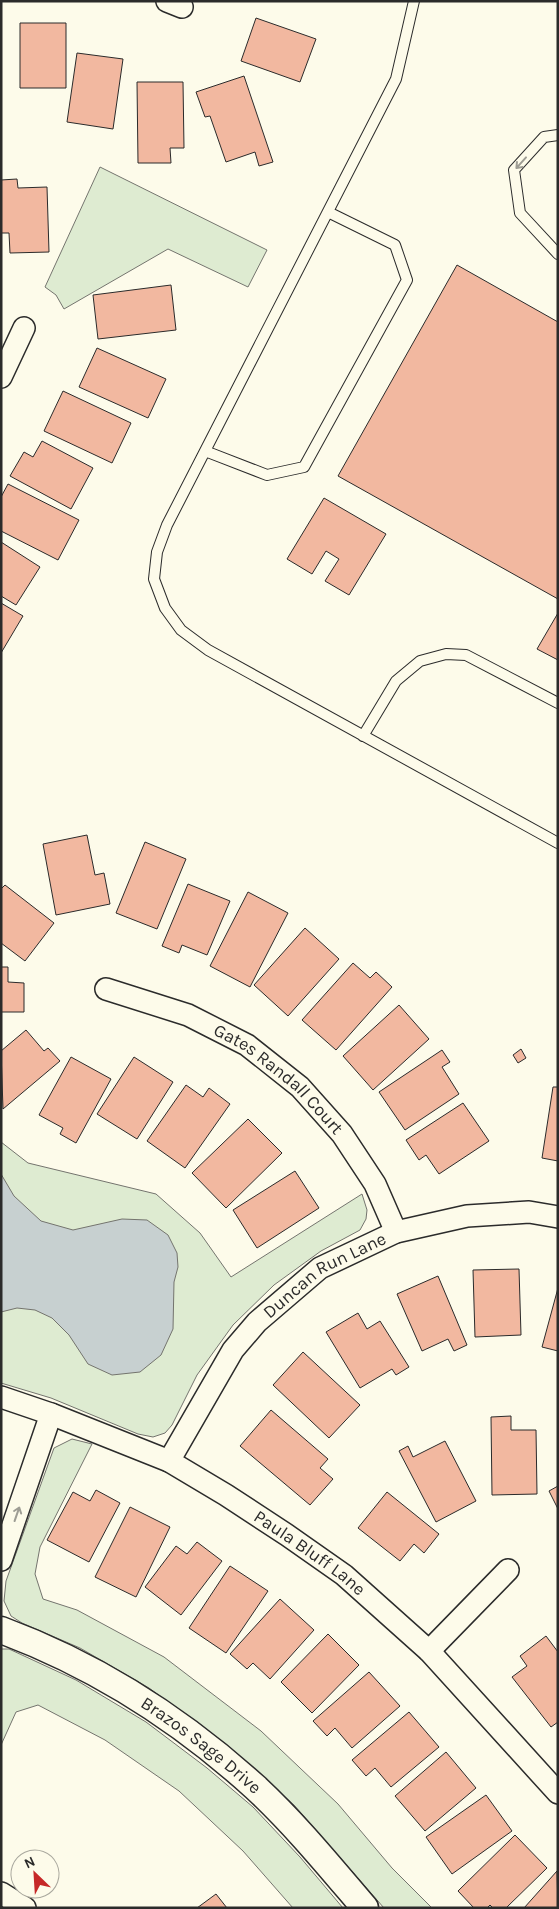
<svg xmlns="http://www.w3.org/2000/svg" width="559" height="1909" font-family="Karla,sans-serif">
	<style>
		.green { fill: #deebd1; stroke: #74746e }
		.water { fill: #c7d0d0; stroke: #74746e }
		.building { fill: #f2b8a0; stroke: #2b2b2b }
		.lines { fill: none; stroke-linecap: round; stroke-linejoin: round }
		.service-casing { stroke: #2b2b2b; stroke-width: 12 }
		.minor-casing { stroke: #2b2b2b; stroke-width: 24 }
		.tertiary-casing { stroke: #2b2b2b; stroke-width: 29 }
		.service { stroke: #fdfbea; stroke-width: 10 }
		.minor { stroke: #fdfbea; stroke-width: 21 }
		.tertiary { stroke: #fdfbea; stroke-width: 26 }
		.oneway { stroke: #9e9d94 }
		.labels { text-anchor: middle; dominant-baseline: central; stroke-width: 4; stroke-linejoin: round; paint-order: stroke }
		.street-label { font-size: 18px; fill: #2b2b2b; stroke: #fdfbea }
	</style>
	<rect width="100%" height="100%" fill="#fdfbea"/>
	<path class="green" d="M 100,167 L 267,250 L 248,287 L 168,249 L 64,309 L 56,295 L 45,287 Z
		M 1,1142 L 28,1163 L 156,1194 L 200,1233 L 231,1277 L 362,1194 L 367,1210 L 366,1219 L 360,1230 L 321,1251 L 274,1285 L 233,1325 L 197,1375 L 172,1425 L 165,1433 L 153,1437 L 138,1434 L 51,1398 L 1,1383 Z
		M 72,1439 L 92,1444 L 40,1547 L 35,1574 L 43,1599 L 77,1610 L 164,1657 L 261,1731 L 338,1804 L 392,1868 L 432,1908 L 384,1908 L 294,1805 L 227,1745 L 149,1688 L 80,1648 L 22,1623 L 11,1616 L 4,1601 L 6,1581 L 54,1448 Z
		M 1,1649 L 9,1649 L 76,1680 L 146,1722 L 207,1768 L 253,1807 L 300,1857 L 343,1908 L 293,1908 L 243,1851 L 179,1791 L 105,1740 L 38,1705 L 16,1712 L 1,1745 Z"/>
	<path class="water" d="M 1,1174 L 14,1196 L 41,1221 L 73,1230 L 122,1219 L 147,1220 L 168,1235 L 177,1253 L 178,1267 L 174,1282 L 173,1329 L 161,1355 L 140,1372 L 112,1375 L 88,1364 L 69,1335 L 52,1318 L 35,1310 L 17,1308 L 1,1312 Z"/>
	<path class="building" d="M 256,18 L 316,39 L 300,82 L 241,61 Z
		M 20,23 L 66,23 L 66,88 L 20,88 Z
		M 77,53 L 123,59 L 113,129 L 67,122 Z
		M 244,76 L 273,162 L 259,166 L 255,152 L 226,162 L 210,116 L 205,117 L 196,92 Z
		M 137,82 L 183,82 L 184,148 L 170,148 L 171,163 L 138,163 Z
		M 17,179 L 18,188 L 47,187 L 49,252 L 10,253 L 9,233 L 1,233 L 1,180 Z
		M 457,265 L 558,322 L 558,599 L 338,476 Z
		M 171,285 L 176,330 L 98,339 L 93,295 Z
		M 97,348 L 166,379 L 148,418 L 79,387 Z
		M 63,391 L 131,423 L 112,463 L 44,431 Z
		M 42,441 L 93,468 L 71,509 L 10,476 L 24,452 L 33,457 Z
		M 8,484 L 79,520 L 58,560 L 1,531 L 1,497 Z
		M 324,498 L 386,534 L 349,595 L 325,581 L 339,559 L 326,551 L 312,574 L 287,559 Z
		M 1,542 L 40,567 L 16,605 L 1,596 Z
		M 1,603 L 23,616 L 1,653 Z
		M 558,613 L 558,660 L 537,649 Z
		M 87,835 L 95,875 L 104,873 L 110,904 L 56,915 L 43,844 Z
		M 145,842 L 186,859 L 157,929 L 116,913 Z
		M 188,884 L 230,901 L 207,955 L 182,945 L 179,953 L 162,946 Z
		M 5,885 L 54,923 L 25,961 L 1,943 L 1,889 Z
		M 248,892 L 288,913 L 250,987 L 210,966 Z
		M 305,928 L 339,959 L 288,1016 L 254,985 Z
		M 353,963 L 370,978 L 376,972 L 392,987 L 336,1050 L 302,1020 Z
		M 1,967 L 8,967 L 8,982 L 24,983 L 24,1012 L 1,1012 Z
		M 399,1005 L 429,1039 L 373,1090 L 343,1056 Z
		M 26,1030 L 44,1051 L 48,1048 L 60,1061 L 3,1109 L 1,1051 Z
		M 521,1049 L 526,1058 L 518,1063 L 513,1055 Z
		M 442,1050 L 450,1062 L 442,1067 L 459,1094 L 405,1130 L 379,1092 Z
		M 71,1057 L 111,1079 L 76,1143 L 60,1134 L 63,1128 L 39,1115 Z
		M 134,1057 L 173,1082 L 137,1139 L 97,1114 Z
		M 186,1085 L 203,1097 L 209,1088 L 230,1104 L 185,1168 L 147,1141 Z
		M 553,1087 L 558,1087 L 558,1161 L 542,1158 Z
		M 463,1103 L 489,1141 L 439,1174 L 426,1155 L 419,1160 L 406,1140 Z
		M 248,1119 L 282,1153 L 226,1208 L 192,1173 Z
		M 295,1171 L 319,1208 L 257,1248 L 233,1210 Z
		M 519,1269 L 521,1335 L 475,1337 L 473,1270 Z
		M 438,1276 L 467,1345 L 454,1351 L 448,1339 L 422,1351 L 397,1294 Z
		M 558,1288 L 558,1351 L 542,1347 Z
		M 358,1313 L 367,1329 L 380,1321 L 409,1367 L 396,1375 L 392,1369 L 360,1388 L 326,1332 Z
		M 303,1352 L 360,1405 L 329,1438 L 273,1385 Z
		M 271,1410 L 328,1459 L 320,1468 L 333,1479 L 310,1505 L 240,1446 Z
		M 511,1416 L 511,1430 L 536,1430 L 537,1494 L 492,1495 L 491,1417 Z
		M 445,1441 L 476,1501 L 436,1522 L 399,1451 L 408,1446 L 413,1457 Z
		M 558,1486 L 558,1509 L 549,1491 Z
		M 96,1490 L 120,1503 L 89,1562 L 47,1540 L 73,1492 L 90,1501 Z
		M 387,1492 L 439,1534 L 424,1553 L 414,1544 L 400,1561 L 358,1528 Z
		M 130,1507 L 170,1527 L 136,1597 L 95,1577 Z
		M 197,1542 L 222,1561 L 181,1615 L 145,1587 L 176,1546 L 187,1554 Z
		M 230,1566 L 268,1591 L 226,1653 L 189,1628 Z
		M 280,1599 L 314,1630 L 270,1679 L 253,1663 L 247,1669 L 230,1654 Z
		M 328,1634 L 359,1665 L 312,1713 L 281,1682 Z
		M 546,1636 L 558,1652 L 558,1722 L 551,1727 L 512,1677 L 527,1666 L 520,1656 Z
		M 369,1672 L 400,1706 L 352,1748 L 335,1728 L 327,1736 L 313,1721 Z
		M 409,1712 L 439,1747 L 391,1787 L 375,1768 L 366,1776 L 352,1760 Z
		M 446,1752 L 476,1788 L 425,1831 L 395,1796 Z
		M 486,1795 L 512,1831 L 452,1874 L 426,1837 Z
		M 515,1835 L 547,1868 L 506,1908 L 493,1908 L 490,1905 L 487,1908 L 474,1908 L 458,1891 Z
		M 557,1871 L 558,1908 L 524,1908 Z
		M 216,1894 L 227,1908 L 197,1908 Z"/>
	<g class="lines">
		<defs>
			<path id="service" d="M 414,1 L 396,79 L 167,525 L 157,552 L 154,579 L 165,608 L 181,630 L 208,650 L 558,843
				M 558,135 L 544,137 L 514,170 L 520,213 L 558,254
				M 205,451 L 267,475 L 304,467 L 407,280 L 395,245 L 328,212
				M 363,736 L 396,681 L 420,661 L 446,654 L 466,655 L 558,703"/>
			<g id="minor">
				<path d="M 167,1 L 182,7"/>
				<path d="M 1,377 L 24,328"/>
				<path id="s1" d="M 106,989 L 188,1015 L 247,1045 L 300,1087 L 342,1134 L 375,1184 L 396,1232"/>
				<path id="s2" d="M 1,1397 L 51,1414 L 169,1461 L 226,1495 L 287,1535 L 344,1575 L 429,1651 L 558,1793"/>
				<path id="s3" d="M 169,1461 L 233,1350 L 257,1322 L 320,1268 L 396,1232 L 467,1216 L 529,1212 L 558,1217"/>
				<path d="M 1,1560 L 51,1414"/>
				<path d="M 429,1651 L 508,1570"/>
				<path d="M 1,1893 L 25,1908"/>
			</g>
			<g id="tertiary">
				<path id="s4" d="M 1,1630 C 95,1665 181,1720 255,1787 C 295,1824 330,1867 365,1908"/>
			</g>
		</defs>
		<use href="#service" class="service-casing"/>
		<use href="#minor" class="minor-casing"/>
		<use href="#tertiary" class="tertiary-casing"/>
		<use href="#service" class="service"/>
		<use href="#minor" class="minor"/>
		<use href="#tertiary" class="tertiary"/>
	</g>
	<defs><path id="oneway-shaft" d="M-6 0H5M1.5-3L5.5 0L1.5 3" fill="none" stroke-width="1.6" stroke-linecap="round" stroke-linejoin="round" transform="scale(1.25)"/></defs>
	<g class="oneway">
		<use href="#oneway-shaft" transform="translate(521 163) rotate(132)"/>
		<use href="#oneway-shaft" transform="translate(17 1514) rotate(-71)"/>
	</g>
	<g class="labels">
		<g class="street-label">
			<text stroke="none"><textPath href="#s1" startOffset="198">Gates Randall Court</textPath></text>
			<text stroke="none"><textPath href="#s3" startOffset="248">Duncan Run Lane</textPath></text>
			<text stroke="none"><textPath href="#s2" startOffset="348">Paula Bluff Lane</textPath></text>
			<text stroke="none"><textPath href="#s4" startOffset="232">Brazos Sage Drive</textPath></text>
		</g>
	</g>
	<rect width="559" height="1909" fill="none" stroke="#2b2b2b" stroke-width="5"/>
	<g transform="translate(35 1874) rotate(335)"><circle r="24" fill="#fdfbea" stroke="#a9a89e"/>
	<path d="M0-4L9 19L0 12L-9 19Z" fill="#c62828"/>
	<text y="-8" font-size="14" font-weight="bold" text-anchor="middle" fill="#2b2b2b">N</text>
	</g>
</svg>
